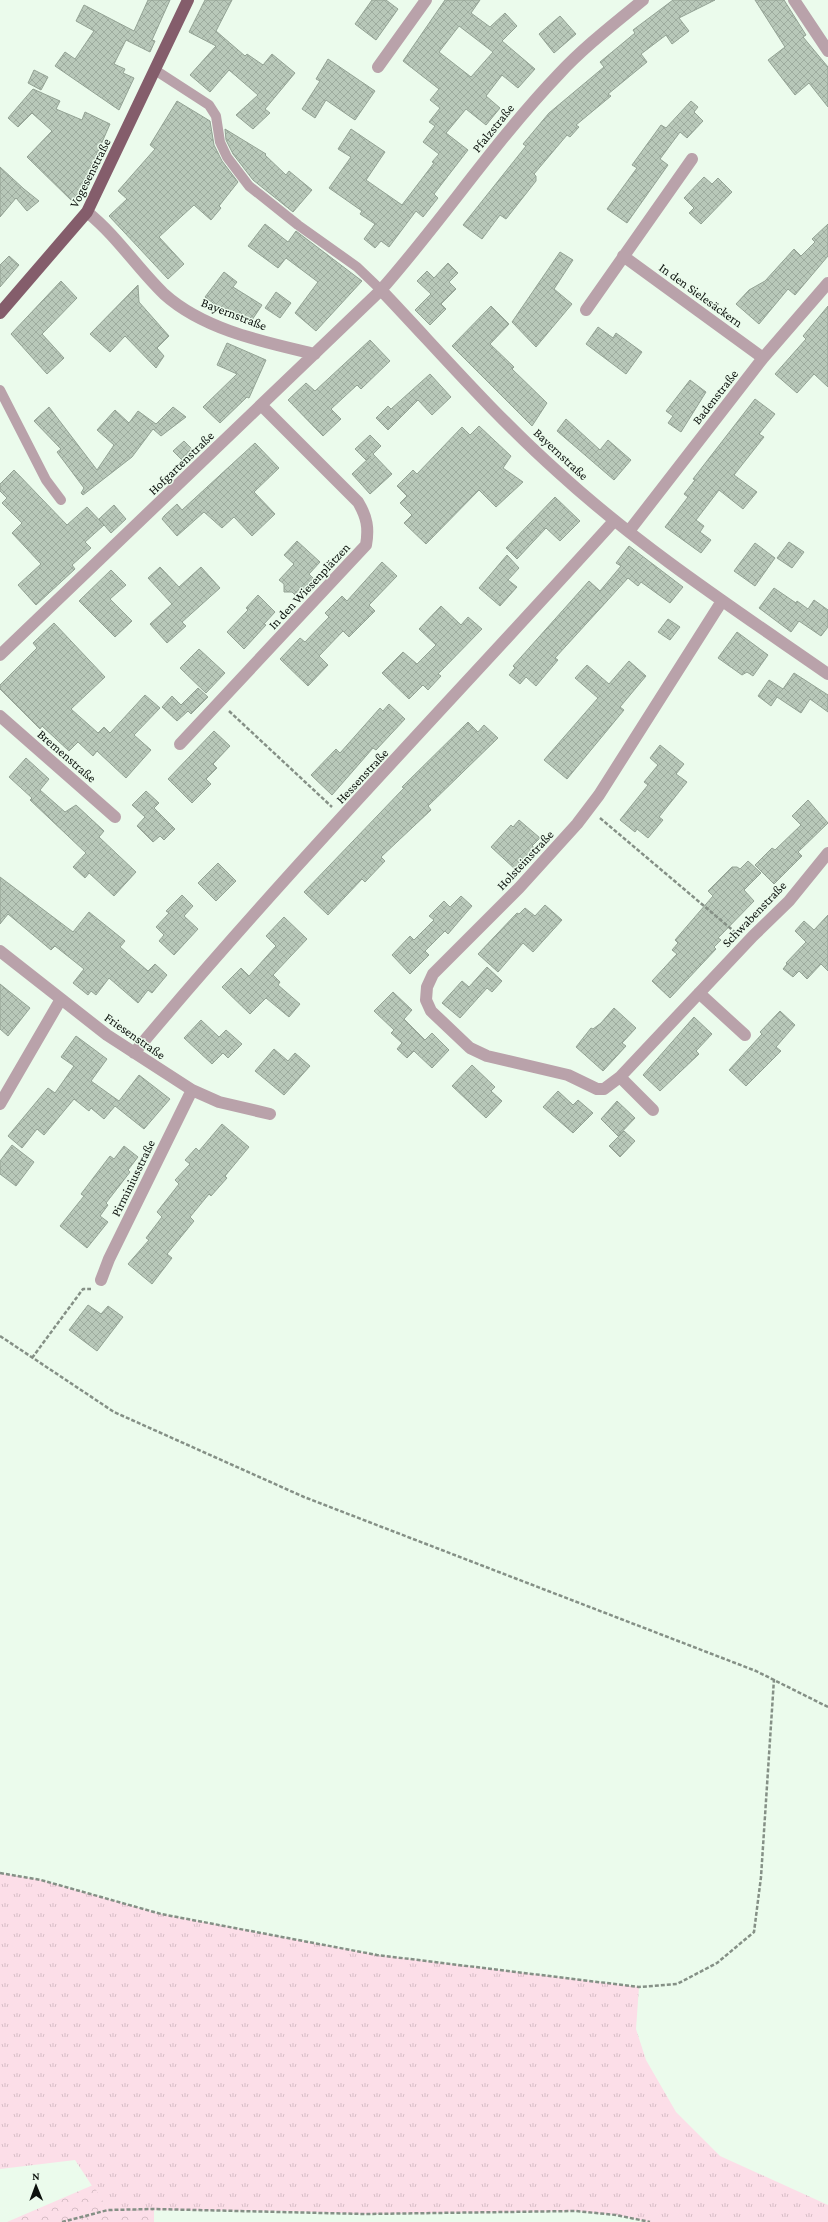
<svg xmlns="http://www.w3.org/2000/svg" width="828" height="2222" font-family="'Crimson Pro',serif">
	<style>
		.grass { fill: url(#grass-tufts) }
		.forest { fill: url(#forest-crowns) }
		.building { fill: url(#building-cross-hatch); stroke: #93a294; fill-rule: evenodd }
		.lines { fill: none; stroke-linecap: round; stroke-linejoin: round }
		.path { stroke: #859086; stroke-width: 2.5; stroke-dasharray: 4 2; stroke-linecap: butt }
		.service { stroke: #b9a2aa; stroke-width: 10 }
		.minor { stroke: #b9a2aa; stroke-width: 12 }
		.primary { stroke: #845d6b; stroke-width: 12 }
		.labels { text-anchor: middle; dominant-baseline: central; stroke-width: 3; stroke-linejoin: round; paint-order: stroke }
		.street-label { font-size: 13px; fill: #0c120d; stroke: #ebfbec }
	</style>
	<defs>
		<pattern id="grass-tufts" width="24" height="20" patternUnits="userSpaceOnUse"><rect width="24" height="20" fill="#fcdee8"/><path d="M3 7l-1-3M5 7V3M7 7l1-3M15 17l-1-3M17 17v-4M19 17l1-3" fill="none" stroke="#d7bdc6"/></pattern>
		<pattern id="forest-crowns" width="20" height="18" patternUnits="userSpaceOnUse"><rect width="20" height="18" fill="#fcdee8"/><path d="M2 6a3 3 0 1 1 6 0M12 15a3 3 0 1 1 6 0" fill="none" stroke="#d7bdc6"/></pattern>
		<pattern id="building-cross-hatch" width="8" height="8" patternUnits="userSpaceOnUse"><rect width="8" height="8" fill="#b8c8b9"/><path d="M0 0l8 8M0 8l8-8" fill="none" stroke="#9dab9e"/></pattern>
	</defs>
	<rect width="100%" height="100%" fill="#ebfbec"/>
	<path class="grass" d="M 0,1873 L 41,1880 L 161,1914 L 377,1955 L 639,1987 L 636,2029 L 646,2060 L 676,2112 L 720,2156 L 828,2205 L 828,2222 L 650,2222 L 616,2215 L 576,2211 L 365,2214 L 287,2211 L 108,2210 L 75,2160 L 0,2169 Z"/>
	<path class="forest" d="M 93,2185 L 108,2210 L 154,2209 L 154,2222 L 7,2222 Z"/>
	<path class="building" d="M 148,0 L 170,0 L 152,40 L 155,41 L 150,52 L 126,40 L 114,64 L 125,69 L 123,73 L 134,78 L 119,110 L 55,66 L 65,52 L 75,59 L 94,31 L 76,21 L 84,5 L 134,31 Z
		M 205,0 L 232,0 L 216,31 L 245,56 L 247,54 L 263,65 L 272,54 L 295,73 L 265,109 L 270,113 L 253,129 L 236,115 L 258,95 L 229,70 L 210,92 L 190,75 L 216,46 L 189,32 Z
		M 372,0 L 386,0 L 398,9 L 376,40 L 355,24 Z
		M 445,0 L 480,0 L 471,13 L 490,27 L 505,13 L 517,26 L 502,41 L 535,69 L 518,88 L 502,75 L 486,96 L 500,108 L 486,125 L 466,109 L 446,133 L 468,150 L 434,194 L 438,198 L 423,217 L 416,211 L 389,247 L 381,241 L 375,248 L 364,239 L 375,224 L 360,214 L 362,211 L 329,188 L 351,157 L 338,149 L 351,129 L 385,152 L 366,180 L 402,205 L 434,163 L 432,162 L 439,154 L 423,142 L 435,126 L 429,122 L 440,108 L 430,100 L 439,89 L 403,61 ZM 459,26 L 493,52 L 471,77 L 439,52 Z
		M 673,0 L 715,0 L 679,18 L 689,31 L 672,44 L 666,35 L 641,54 L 647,62 L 608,94 L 611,96 L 576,125 L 579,127 L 570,137 L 567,135 L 534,174 L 536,176 L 536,181 L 506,219 L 500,215 L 482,239 L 463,225 L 526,146 L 523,144 L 549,113 L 604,67 L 600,62 L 635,33 L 633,30 Z
		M 755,0 L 784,0 L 806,35 L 803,37 L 828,67 L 828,107 L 809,83 L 795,95 L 768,60 L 785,47 Z
		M 560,16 L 576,34 L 554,53 L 539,34 Z
		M 328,59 L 375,91 L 355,120 L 326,100 L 315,118 L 302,109 L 320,81 L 316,79 Z
		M 34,70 L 48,77 L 41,90 L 28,83 Z
		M 33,89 L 60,101 L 56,109 L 82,120 L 85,112 L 110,124 L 96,156 L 98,157 L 73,202 L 27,157 L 52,131 L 32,113 L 18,127 L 8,118 Z
		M 177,101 L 210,121 L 214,145 L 222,161 L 238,182 L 219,206 L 221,208 L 211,220 L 194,205 L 159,237 L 184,264 L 168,279 L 109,216 L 127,199 L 118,191 L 155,149 L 150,145 Z
		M 691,101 L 698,107 L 694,112 L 703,121 L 687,138 L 680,132 L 660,159 L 668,165 L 627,223 L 607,209 L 637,168 L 632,165 L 661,125 L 666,128 Z
		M 225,129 L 266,154 L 265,155 L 286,175 L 289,171 L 312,190 L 293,212 L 253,180 L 233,154 L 226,140 Z
		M 0,167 L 24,189 L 39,201 L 27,211 L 16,198 L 0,217 Z
		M 704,177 L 712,184 L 718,178 L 732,192 L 701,224 L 689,213 L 694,208 L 684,198 Z
		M 265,224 L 288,242 L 296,231 L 362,281 L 316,331 L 295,313 L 318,282 L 286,258 L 278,268 L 248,246 Z
		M 828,224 L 828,256 L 795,295 L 788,289 L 759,324 L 736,304 L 749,290 L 765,281 L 794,249 L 801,256 L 815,242 L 812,239 Z
		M 560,252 L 573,260 L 554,289 L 572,304 L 536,347 L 512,322 Z
		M 9,256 L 19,265 L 0,287 L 0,265 Z
		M 448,263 L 458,273 L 449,282 L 456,289 L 441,304 L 446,309 L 430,325 L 415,310 L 431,294 L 417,281 L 427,271 L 434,278 Z
		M 224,272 L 237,282 L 233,287 L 262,305 L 250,323 L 226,308 L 224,311 L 205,297 Z
		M 61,281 L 77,298 L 42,334 L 64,358 L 47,374 L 11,334 Z
		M 138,285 L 139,302 L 169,336 L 157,348 L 164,356 L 156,368 L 125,336 L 110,352 L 90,334 Z
		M 276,292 L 291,303 L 280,318 L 265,308 Z
		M 491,306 L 509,324 L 490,344 L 514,367 L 512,369 L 547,403 L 532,426 L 452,346 Z
		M 828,306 L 828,387 L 814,374 L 797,393 L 775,374 L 806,339 L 803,336 Z
		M 598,327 L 613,338 L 616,333 L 642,352 L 626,374 L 586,344 Z
		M 370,340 L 390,361 L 361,389 L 357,385 L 331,409 L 341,419 L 323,436 L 288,400 L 306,383 L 315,391 Z
		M 227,343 L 266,360 L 249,398 L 247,397 L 220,423 L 203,407 L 237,374 L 217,365 Z
		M 430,374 L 451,397 L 432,415 L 418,400 L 388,430 L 376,418 L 388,406 L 391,409 Z
		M 690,380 L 706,392 L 681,432 L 668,423 L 673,416 L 666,411 Z
		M 755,399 L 775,414 L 759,434 L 764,437 L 734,475 L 757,492 L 743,509 L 719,490 L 696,520 L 704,526 L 700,532 L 711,540 L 701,553 L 665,527 L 688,497 L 684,494 L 695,480 L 693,479 Z
		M 49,407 L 97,470 L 114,445 L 97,430 L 115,410 L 129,423 L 138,411 L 156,424 L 173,407 L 186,417 L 161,436 L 153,429 L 132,457 L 83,495 L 81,493 L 84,488 L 57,452 L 61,449 L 34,421 Z
		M 566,419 L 600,450 L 608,440 L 631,460 L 614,480 L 557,431 Z
		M 479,426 L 511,456 L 503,468 L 523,482 L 496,507 L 479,490 L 426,544 L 404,523 L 412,515 L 400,503 L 407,496 L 397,486 L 413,470 L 417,474 L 462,427 L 470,435 Z
		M 370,435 L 381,446 L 373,454 L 392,474 L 370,494 L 352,474 L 371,456 L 366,460 L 355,449 Z
		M 184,441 L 195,452 L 184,462 L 173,451 Z
		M 255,443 L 279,468 L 254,492 L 275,514 L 252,536 L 234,517 L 222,528 L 204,512 L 177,536 L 162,519 L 164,516 L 177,504 L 182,510 Z
		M 14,470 L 67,525 L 87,507 L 104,525 L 85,542 L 91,548 L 72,565 L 75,569 L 36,605 L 18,585 L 41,564 L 12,533 L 22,523 L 2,503 L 7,498 L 0,491 L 0,484 Z
		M 555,497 L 580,521 L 560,541 L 546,528 L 517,559 L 506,548 Z
		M 114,505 L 126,519 L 111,533 L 99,519 Z
		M 297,541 L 320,562 L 309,574 L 314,579 L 297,597 L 292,592 L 284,592 L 284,584 L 279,580 L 294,564 L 284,555 Z
		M 789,542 L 804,552 L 792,568 L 777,558 Z
		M 755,543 L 775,558 L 755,586 L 734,571 Z
		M 629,546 L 683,587 L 670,603 L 641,582 L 638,586 L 628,578 L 555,658 L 558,660 L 536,686 L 526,677 L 520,684 L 509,675 L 515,668 L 513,666 L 589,581 L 600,591 L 621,566 L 616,563 Z
		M 507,555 L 519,568 L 508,580 L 517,587 L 500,606 L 479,588 Z
		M 382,562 L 397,576 L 369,605 L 375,611 L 349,637 L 343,631 L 319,656 L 328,665 L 308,686 L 280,659 L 300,638 L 305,642 L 329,617 L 325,613 L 342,596 L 347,601 Z
		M 160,567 L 179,587 L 201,567 L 220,588 L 182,622 L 186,626 L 167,643 L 150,624 L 172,604 L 148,578 Z
		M 111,570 L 126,585 L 110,599 L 132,621 L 115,637 L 79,601 Z
		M 774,588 L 796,603 L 797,601 L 808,609 L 814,600 L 828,610 L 828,627 L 821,636 L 799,621 L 791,632 L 759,608 Z
		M 258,595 L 275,612 L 264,624 L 266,625 L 244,649 L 227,632 L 248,610 L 246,608 Z
		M 441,606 L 461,625 L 468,617 L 482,629 L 438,674 L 441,676 L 428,690 L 423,685 L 409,699 L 382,673 L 403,652 L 417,664 L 436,645 L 419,629 Z
		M 668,619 L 680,627 L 670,640 L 658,632 Z
		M 54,623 L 105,677 L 71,709 L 98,733 L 104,727 L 110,733 L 145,695 L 160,708 L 134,735 L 151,750 L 126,778 L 97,751 L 93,756 L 78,742 L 69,751 L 42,726 L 40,729 L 0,689 L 0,685 L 37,648 L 33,643 Z
		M 737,632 L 768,655 L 753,676 L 747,672 L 742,675 L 718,658 Z
		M 199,649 L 225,673 L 206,693 L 180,668 Z
		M 629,661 L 646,676 L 620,707 L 624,710 L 567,779 L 544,760 L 598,698 L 575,678 L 587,665 L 609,684 Z
		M 794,673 L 828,695 L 828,712 L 810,699 L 801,713 L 777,697 L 771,706 L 758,696 L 769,680 L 783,689 Z
		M 198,688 L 208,697 L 191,714 L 188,711 L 177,721 L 162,707 L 172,696 L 181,705 Z
		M 389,704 L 405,719 L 376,750 L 373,748 L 332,795 L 311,775 L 336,749 L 340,753 L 380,708 L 383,711 Z
		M 468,722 L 478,732 L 484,725 L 498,738 L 428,806 L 431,810 L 381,857 L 385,861 L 365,882 L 362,879 L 328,915 L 304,892 L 404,788 L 402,787 Z
		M 214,731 L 230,746 L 213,764 L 217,768 L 206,779 L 211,784 L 192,803 L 168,779 Z
		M 660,745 L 684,764 L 676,774 L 687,782 L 659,817 L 663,820 L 648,838 L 637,829 L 635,832 L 620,820 L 648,785 L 644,782 L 658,765 L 650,758 Z
		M 26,758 L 49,779 L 40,790 L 65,812 L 76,805 L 104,831 L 99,837 L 136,872 L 114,896 L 89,873 L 85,878 L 73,867 L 86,853 L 30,800 L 32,798 L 9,777 Z
		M 146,791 L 159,803 L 154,808 L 175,829 L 164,840 L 160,836 L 153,842 L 137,826 L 145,817 L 132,805 Z
		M 808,800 L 828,823 L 798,852 L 802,856 L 774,884 L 755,865 L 772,848 L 775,850 L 801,825 L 792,816 Z
		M 519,820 L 540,838 L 532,846 L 536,849 L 516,870 L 491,847 L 511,825 L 513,827 Z
		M 748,861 L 761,873 L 744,890 L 754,901 L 718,938 L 721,940 L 714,947 L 716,949 L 670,998 L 652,981 L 677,954 L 672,950 L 678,943 L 675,940 L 713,896 L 708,891 L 732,867 L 737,867 L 740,869 Z
		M 218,863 L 236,881 L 216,901 L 198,883 Z
		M 0,877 L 73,932 L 89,912 L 125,941 L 120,947 L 148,971 L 155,964 L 167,975 L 152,993 L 148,990 L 138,1003 L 109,978 L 96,995 L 91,991 L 88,995 L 73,983 L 84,969 L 55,946 L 51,950 L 8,914 L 0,924 Z
		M 182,895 L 193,906 L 184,916 L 198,929 L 174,955 L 159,941 L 164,935 L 156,927 L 169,913 L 166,911 Z
		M 461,896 L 472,906 L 448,934 L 445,931 L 425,951 L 429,955 L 410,974 L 392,955 L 410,936 L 414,940 L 434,920 L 429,916 L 444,901 L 450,907 Z
		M 545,905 L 562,920 L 533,952 L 523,943 L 498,972 L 478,954 L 517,913 L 519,914 L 525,908 L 535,916 Z
		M 828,915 L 828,971 L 821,964 L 807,979 L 799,971 L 793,977 L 783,969 L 787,964 L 786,963 L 806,942 L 795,931 L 804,921 L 814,930 Z
		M 284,917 L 307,939 L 273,975 L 280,982 L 278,985 L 300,1004 L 289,1017 L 266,998 L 250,1014 L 222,987 L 241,968 L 249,976 L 276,946 L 266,936 Z
		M 487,967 L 502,981 L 492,992 L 487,988 L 460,1018 L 442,1003 L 462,981 L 469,987 Z
		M 0,984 L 30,1008 L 8,1036 L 0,1029 Z
		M 393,992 L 412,1010 L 404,1019 L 425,1040 L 432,1033 L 449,1050 L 432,1068 L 414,1051 L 407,1058 L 397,1049 L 402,1043 L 391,1033 L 394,1030 L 374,1011 Z
		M 614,1008 L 636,1028 L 622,1043 L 626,1046 L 603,1071 L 576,1047 L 591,1028 L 593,1029 L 601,1023 Z
		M 780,1011 L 795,1025 L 776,1047 L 781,1051 L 746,1086 L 729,1070 L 762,1034 L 760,1032 Z
		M 694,1017 L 712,1034 L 696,1051 L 699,1054 L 660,1091 L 643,1075 Z
		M 201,1020 L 219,1037 L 226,1030 L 242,1044 L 228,1058 L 223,1053 L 212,1064 L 184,1038 Z
		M 76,1036 L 107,1059 L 91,1081 L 119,1101 L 139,1075 L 170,1099 L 144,1129 L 115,1106 L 104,1119 L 91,1108 L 89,1111 L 74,1099 L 44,1135 L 37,1129 L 22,1148 L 8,1136 L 48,1088 L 55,1093 L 74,1066 L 61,1057 Z
		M 274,1049 L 288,1061 L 295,1053 L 310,1066 L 284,1095 L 255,1071 Z
		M 472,1065 L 495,1087 L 491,1091 L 502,1101 L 486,1118 L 452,1086 Z
		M 558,1091 L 573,1105 L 578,1100 L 593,1113 L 573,1133 L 543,1107 Z
		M 617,1101 L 635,1118 L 618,1136 L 601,1119 Z
		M 222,1124 L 249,1147 L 225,1176 L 227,1178 L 211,1196 L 209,1194 L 190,1217 L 194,1221 L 167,1254 L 172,1258 L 152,1284 L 128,1264 L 149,1240 L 146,1238 L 162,1217 L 157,1212 L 179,1184 L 175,1180 L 190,1164 L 185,1160 L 196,1148 L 199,1151 Z
		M 624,1131 L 635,1141 L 620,1157 L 609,1146 Z
		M 12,1145 L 34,1162 L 16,1186 L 0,1174 L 0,1161 Z
		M 124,1146 L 138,1157 L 128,1170 L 130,1172 L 106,1203 L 108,1205 L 100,1216 L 108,1222 L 87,1248 L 60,1226 L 84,1196 L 81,1194 L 110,1156 L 114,1159 Z
		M 88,1305 L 101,1314 L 108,1306 L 123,1317 L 97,1351 L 69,1330 Z"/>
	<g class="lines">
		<path class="path" d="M 229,711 L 332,807
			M 600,818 L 736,933
			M 0,1336 L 114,1412 L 304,1497 L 756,1671 L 828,1707
			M 32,1358 L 83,1289 L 91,1289
			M 0,1873 L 41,1880 L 161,1914 L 377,1955 L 639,1987 L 677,1984 L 717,1963 L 754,1932 L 761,1877 L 774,1679
			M 62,2222 L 108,2210 L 154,2209 L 365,2214 L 576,2211 L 616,2215 L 650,2222"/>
		<path class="service" d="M 155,70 L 209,105 L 216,116 L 220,142 L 227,157 L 249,186 L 298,225 L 357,267 L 381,290
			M 0,390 L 46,480 L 61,500"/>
		<path class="minor" d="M 794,0 L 828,51
			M 378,67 L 426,0
			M 87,212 C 117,236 137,268 164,294 C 204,330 264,342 315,354
			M 623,256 L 763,358
			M 381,290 C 439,351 495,416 558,472 C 641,548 736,610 828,674
			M 586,310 L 692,159
			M 629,531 L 763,358 L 828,283
			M 722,601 L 599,795 L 577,824 L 519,888 L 433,974 L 427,987 L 426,1000 L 431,1011 L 470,1048 L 487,1056 L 568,1075 L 597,1089 L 604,1089 L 620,1077 L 753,936 L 789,901 L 828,853
			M 0,655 L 381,290 C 443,220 494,142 559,74 C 584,47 614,24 643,0
			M 0,716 L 115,817
			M 180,744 L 366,545 C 369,528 367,517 358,502 L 262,406
			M 0,951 L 107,1035 L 192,1090 L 219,1102 L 270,1114
			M 699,993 L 745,1035
			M 134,1053 C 287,870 454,698 614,521
			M 620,1077 L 653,1110
			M 0,1104 L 61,999
			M 101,1280 L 109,1259 L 192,1090"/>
		<path class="primary" d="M 0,313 L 87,212 L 188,0"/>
	</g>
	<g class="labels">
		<g class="street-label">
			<text transform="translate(493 128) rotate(-51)">Pfalzstraße</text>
			<text transform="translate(90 173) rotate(-63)">Vogesenstraße</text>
			<text transform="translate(701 295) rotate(36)">In den Sielesäckern</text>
			<text transform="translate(234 314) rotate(21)">Bayernstraße</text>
			<text transform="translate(715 397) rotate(-52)">Badenstraße</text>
			<text transform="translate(561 454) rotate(43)">Bayernstraße</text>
			<text transform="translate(181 463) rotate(-44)">Hofgartenstraße</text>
			<text transform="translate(309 586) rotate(-47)">In den Wiesenplätzen</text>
			<text transform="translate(67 756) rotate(41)">Bremenstraße</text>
			<text transform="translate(362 776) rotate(-47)">Hessenstraße</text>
			<text transform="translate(525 860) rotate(-47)">Holsteinstraße</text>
			<text transform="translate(754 914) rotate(-46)">Schwabenstraße</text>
			<text transform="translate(135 1036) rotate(35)">Friesenstraße</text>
			<text transform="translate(133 1178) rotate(-64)">Pirminiusstraße</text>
		</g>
	</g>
	<g transform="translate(36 2186) rotate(359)" stroke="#ebfbec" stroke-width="3" paint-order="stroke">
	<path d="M0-3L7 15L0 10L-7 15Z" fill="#0c120d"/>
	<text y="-6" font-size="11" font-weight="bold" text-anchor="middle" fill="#0c120d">N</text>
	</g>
</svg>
